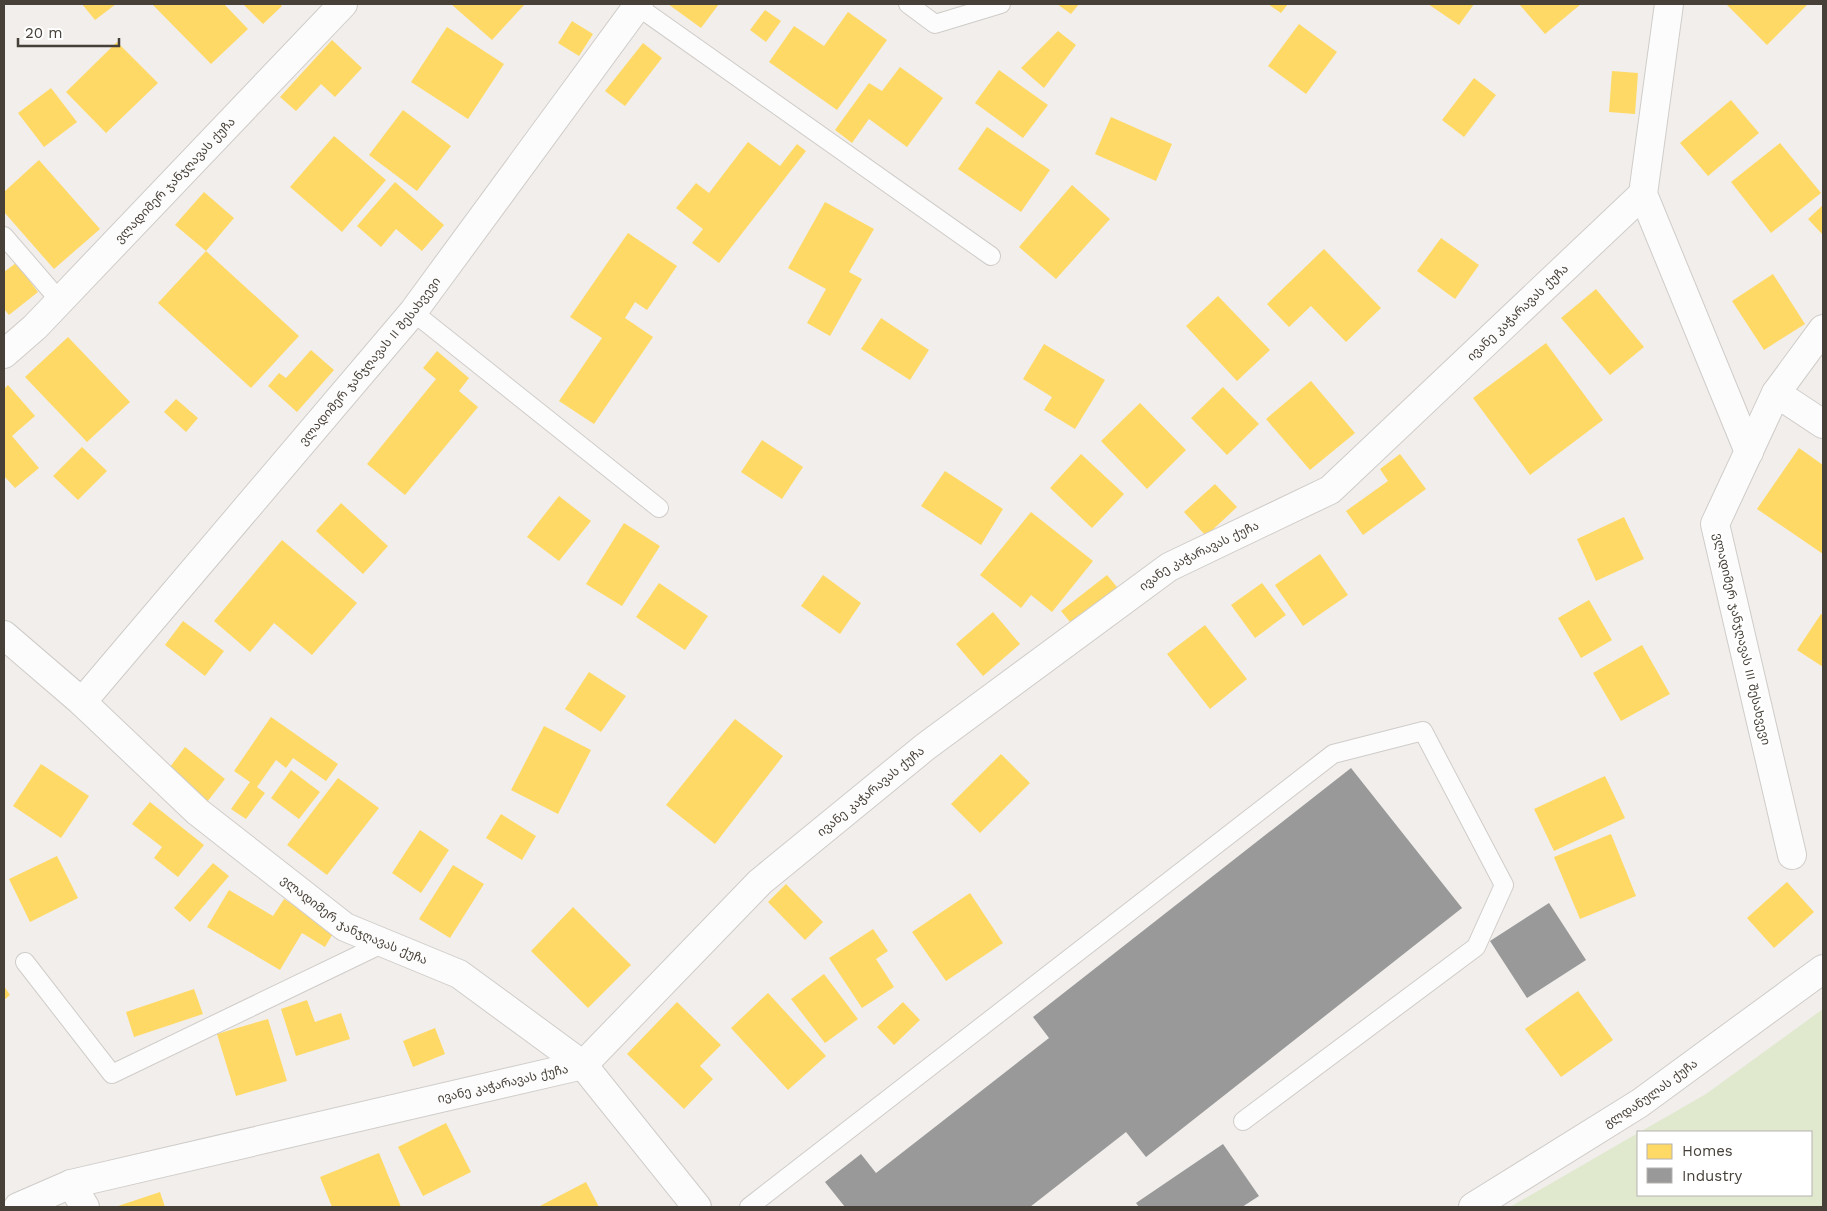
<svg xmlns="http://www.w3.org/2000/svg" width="1827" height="1211" font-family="'Work Sans','Noto Sans Georgian',sans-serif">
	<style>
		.green { fill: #e0e8ce }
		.homes { fill: #ffd966 }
		.industry { fill: #999 }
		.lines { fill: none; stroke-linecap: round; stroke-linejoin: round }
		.service-casing { stroke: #cfccc9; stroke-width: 20 }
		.minor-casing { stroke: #cfccc9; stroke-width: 30 }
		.tertiary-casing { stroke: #cfccc9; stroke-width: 30 }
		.service { stroke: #fdfcfc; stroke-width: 18 }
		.minor { stroke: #fdfcfc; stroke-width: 28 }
		.tertiary { stroke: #fdfcfc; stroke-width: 28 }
		.labels { text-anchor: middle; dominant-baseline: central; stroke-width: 5; stroke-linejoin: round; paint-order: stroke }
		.street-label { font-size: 12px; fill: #464038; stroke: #fff }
	</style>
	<rect width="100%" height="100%" fill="#f1eeeb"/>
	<path class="green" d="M 1823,1009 L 1823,1207 L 1510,1207 L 1638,1133 L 1638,1195 L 1811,1195 L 1811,1132 L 1640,1132 L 1706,1094 Z"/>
	<path class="homes" d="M 82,4 L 116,4 L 95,20 Z
		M 152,4 L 224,4 L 248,29 L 211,64 Z
		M 243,4 L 280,4 L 282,6 L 263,24 Z
		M 451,4 L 525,4 L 492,40 Z
		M 668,4 L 719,4 L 701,28 Z
		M 1057,4 L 1079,4 L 1071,14 Z
		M 1268,4 L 1288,4 L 1281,13 Z
		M 1428,4 L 1474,4 L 1459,25 Z
		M 1519,4 L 1581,4 L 1545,34 Z
		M 1726,4 L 1808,4 L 1767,45 Z
		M 765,10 L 781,21 L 766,42 L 750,30 Z
		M 848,12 L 887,40 L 837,110 L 769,62 L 794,26 L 824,46 Z
		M 572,21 L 593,34 L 579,56 L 558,43 Z
		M 1299,24 L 1337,52 L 1306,94 L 1268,66 Z
		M 447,27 L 504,64 L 468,119 L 411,82 Z
		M 1058,31 L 1076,45 L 1044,88 L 1021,68 Z
		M 332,40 L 362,68 L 335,97 L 321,84 L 296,111 L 280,97 Z
		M 117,42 L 158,83 L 106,133 L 66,92 Z
		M 643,43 L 662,58 L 625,106 L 605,91 Z
		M 900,67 L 943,98 L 907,147 L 869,119 L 852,143 L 835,130 L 869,83 L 882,91 Z
		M 999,70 L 1048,105 L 1023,138 L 975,103 Z
		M 1612,71 L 1638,73 L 1635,114 L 1609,112 Z
		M 1474,78 L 1496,95 L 1464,137 L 1442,120 Z
		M 51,88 L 77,122 L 44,147 L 18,113 Z
		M 1731,100 L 1759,133 L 1708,176 L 1680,143 Z
		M 403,110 L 451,146 L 417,191 L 369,155 Z
		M 1111,117 L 1172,144 L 1156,181 L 1095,154 Z
		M 987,127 L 1050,170 L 1021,212 L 958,169 Z
		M 334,136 L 386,180 L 342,232 L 290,187 Z
		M 748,142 L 780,166 L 797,144 L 806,151 L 719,263 L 692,243 L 703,229 L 676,208 L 696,183 L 709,193 Z
		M 1780,143 L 1821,193 L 1771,233 L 1731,182 Z
		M 39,160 L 100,229 L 54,269 L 4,212 L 4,192 Z
		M 395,182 L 444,225 L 422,251 L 396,229 L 381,247 L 357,226 Z
		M 1072,185 L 1110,219 L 1056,279 L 1019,247 Z
		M 204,192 L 234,218 L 206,251 L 175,225 Z
		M 825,202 L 874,229 L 849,272 L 862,279 L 830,336 L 807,323 L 826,289 L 788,268 Z
		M 1823,205 L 1823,235 L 1808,219 Z
		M 628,233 L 677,266 L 647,310 L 635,302 L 625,318 L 653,337 L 594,424 L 559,401 L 602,338 L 570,317 Z
		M 1441,238 L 1479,265 L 1455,299 L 1417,271 Z
		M 1324,249 L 1381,308 L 1346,342 L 1311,306 L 1289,327 L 1267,304 Z
		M 206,251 L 299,336 L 251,388 L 158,303 Z
		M 16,263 L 38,292 L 9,315 L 4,309 L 4,272 Z
		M 1773,274 L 1805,324 L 1764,350 L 1732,301 Z
		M 1596,289 L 1644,347 L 1610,375 L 1561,318 Z
		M 1218,296 L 1270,350 L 1237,381 L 1186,326 Z
		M 881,318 L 929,350 L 910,380 L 861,349 Z
		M 68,337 L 130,402 L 87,442 L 25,377 Z
		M 1546,343 L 1603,420 L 1530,475 L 1473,398 Z
		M 1044,344 L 1105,380 L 1075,429 L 1044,410 L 1052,397 L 1023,379 Z
		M 311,350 L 334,370 L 297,412 L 268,386 L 279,373 L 286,378 Z
		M 437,351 L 469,378 L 459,391 L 478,407 L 405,495 L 367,464 L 436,379 L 423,368 Z
		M 1311,381 L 1355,433 L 1310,470 L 1266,419 Z
		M 8,385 L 35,416 L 12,436 L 39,468 L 15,488 L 4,476 L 4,389 Z
		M 1223,387 L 1259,424 L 1227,455 L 1191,418 Z
		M 176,399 L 198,418 L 186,432 L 164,412 Z
		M 1140,403 L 1186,450 L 1147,489 L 1101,441 Z
		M 762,440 L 803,467 L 782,499 L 741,472 Z
		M 82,447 L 107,471 L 78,500 L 53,476 Z
		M 1799,448 L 1823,465 L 1823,554 L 1757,509 Z
		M 1081,454 L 1124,494 L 1092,528 L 1050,488 Z
		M 1400,454 L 1426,489 L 1363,535 L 1346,511 L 1388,481 L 1380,469 Z
		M 945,471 L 1003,509 L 981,545 L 921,506 Z
		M 1215,484 L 1237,507 L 1206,536 L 1184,512 Z
		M 559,496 L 591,521 L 559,561 L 527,537 Z
		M 341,503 L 388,546 L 363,574 L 316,531 Z
		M 1031,512 L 1093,561 L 1052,612 L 1031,595 L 1021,608 L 980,575 Z
		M 1624,517 L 1644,559 L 1596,581 L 1577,539 Z
		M 624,523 L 660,546 L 622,606 L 586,584 Z
		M 282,540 L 357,603 L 312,655 L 274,623 L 250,652 L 214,621 Z
		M 1320,554 L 1348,595 L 1303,626 L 1275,585 Z
		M 823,575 L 861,603 L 840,634 L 801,606 Z
		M 1107,575 L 1122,593 L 1075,628 L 1061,611 Z
		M 659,583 L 708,616 L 685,650 L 636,617 Z
		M 1262,583 L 1286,615 L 1255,638 L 1231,605 Z
		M 1589,600 L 1612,640 L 1581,658 L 1558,618 Z
		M 993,612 L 1020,644 L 983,676 L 956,644 Z
		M 1821,614 L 1823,615 L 1823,667 L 1797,650 Z
		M 183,621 L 224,651 L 205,676 L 165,645 Z
		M 1205,625 L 1247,679 L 1210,709 L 1167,654 Z
		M 1642,645 L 1670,694 L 1621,721 L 1593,673 Z
		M 589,672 L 626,696 L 601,732 L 565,709 Z
		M 271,717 L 338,764 L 326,781 L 293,758 L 286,768 L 276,760 L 257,787 L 265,793 L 246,819 L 231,809 L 250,782 L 234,771 Z
		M 735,719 L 783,756 L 715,844 L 666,805 Z
		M 544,726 L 591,750 L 558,814 L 511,790 Z
		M 185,747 L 225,779 L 207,802 L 167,771 Z
		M 1001,754 L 1030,783 L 980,833 L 951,804 Z
		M 41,764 L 89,796 L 61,838 L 13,806 Z
		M 291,770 L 320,792 L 299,819 L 271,798 Z
		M 1605,776 L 1625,818 L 1554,851 L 1534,809 Z
		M 338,778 L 379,808 L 327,875 L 287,845 Z
		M 150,802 L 204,845 L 178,877 L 154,858 L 162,847 L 132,824 Z
		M 501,814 L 536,836 L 522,860 L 486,838 Z
		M 420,830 L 449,850 L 421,893 L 392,873 Z
		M 1611,834 L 1636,896 L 1580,919 L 1554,857 Z
		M 57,856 L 78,898 L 30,922 L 9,879 Z
		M 213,863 L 229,876 L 190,922 L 174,908 Z
		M 453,865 L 484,884 L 450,938 L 419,919 Z
		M 1787,882 L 1814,912 L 1774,948 L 1747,918 Z
		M 786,884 L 823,922 L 805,940 L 768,902 Z
		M 229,890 L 273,916 L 284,899 L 335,930 L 325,947 L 302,933 L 280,970 L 207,927 Z
		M 970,893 L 1003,943 L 946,981 L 912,932 Z
		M 573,907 L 631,965 L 588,1008 L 531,951 Z
		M 873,929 L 888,951 L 876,959 L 894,987 L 862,1008 L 829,958 Z
		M 824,974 L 858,1019 L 825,1043 L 791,999 Z
		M 4,986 L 10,995 L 4,1000 Z
		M 194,989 L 203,1014 L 134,1037 L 126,1012 Z
		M 1578,991 L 1613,1040 L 1561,1077 L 1525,1029 Z
		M 768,993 L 826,1056 L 788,1090 L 731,1028 Z
		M 307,1000 L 315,1022 L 341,1013 L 350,1039 L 296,1056 L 281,1009 Z
		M 677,1002 L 721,1045 L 700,1066 L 713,1079 L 684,1109 L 627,1054 Z
		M 903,1002 L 920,1020 L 894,1045 L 877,1027 Z
		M 268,1019 L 287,1081 L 236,1096 L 217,1034 Z
		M 435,1028 L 445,1054 L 413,1067 L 403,1041 Z
		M 446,1123 L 471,1172 L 423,1196 L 398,1147 Z
		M 379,1153 L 401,1207 L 332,1207 L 320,1177 Z
		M 586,1182 L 599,1207 L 538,1207 Z
		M 160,1192 L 165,1207 L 119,1207 L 118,1206 Z"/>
	<path class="industry" d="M 1351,768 L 1462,908 L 1146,1157 L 1126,1132 L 1030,1207 L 845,1207 L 825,1182 L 861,1154 L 876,1173 L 1049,1038 L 1033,1017 Z
		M 1549,903 L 1586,960 L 1527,998 L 1490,941 Z
		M 1223,1144 L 1259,1196 L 1242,1207 L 1139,1207 L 1136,1203 Z"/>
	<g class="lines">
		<defs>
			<path id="service" d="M 908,4 L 935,24 L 1001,4
				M 637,6 L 991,256
				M 4,236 L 60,301
				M 413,312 L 659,508
				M 25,962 L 112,1074 L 384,943
				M 749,1207 L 1333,754 L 1423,731 L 1504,885 L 1476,947 L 1243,1121"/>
			<g id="minor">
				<path d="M 1669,4 L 1643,194 L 1749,452"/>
				<path d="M 1776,393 L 1823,424"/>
				<path id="s1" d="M 4,635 L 82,702 L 198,812 L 345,927 L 459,974 L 583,1065 L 697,1207"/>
				<path id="s2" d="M 82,702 L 413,312 L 639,4"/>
				<path d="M 1792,855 L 1715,524 L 1776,393 L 1823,329"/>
				<path d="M 71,1184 L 85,1207"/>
				<path id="s3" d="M 18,1207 L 71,1184 L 583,1065 L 760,882 L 925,747 L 1169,567 L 1330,490 L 1643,194"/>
				<path id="s4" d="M 1473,1207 L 1640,1103 L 1823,969"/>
			</g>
			<g id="tertiary">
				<path id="s5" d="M 4,354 L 35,327 L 343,4"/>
			</g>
		</defs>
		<use href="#service" class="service-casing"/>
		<use href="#minor" class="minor-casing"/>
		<use href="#tertiary" class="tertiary-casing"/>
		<use href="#service" class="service"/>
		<use href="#minor" class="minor"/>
		<use href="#tertiary" class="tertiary"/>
	</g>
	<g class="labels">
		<g class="street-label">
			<text stroke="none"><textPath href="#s5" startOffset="244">ვლადიმერ ჯანჯღავას ქუჩა</textPath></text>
			<text stroke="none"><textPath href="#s3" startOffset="1791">ივანე კაჭარავას ქუჩა</textPath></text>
			<text stroke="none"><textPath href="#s2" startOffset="446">ვლადიმერ ჯანჯღავას II შესახვევი</textPath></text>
			<text stroke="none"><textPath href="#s3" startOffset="1386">ივანე კაჭარავას ქუჩა</textPath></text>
			<text transform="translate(1742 639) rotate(77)">ვლადიმერ ჯანჯღავას III შესახვევი</text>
			<text stroke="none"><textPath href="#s3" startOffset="981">ივანე კაჭარავას ქუჩა</textPath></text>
			<text stroke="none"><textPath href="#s1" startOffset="454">ვლადიმერ ჯანჯღავას ქუჩა</textPath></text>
			<text stroke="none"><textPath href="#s3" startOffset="501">ივანე კაჭარავას ქუჩა</textPath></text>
			<text stroke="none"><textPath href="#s4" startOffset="211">გლდანულას ქუჩა</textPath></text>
		</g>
	</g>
	<rect width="1827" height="1211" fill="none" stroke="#464038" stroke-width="10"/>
	<rect x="1637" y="1131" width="175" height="65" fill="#ffffff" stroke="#b5b3af"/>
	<rect x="1647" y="1144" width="25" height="15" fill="#ffd966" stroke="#b5b3af"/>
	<text x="1682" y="1156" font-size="15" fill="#464038">Homes</text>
	<rect x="1647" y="1168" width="25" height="15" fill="#999999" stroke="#b5b3af"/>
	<text x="1682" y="1181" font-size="15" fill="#464038">Industry</text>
	<path d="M18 38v8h101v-8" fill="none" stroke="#464038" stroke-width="2.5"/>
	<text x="25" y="38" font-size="15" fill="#464038" stroke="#ffffff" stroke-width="4" paint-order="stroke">20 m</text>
</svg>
